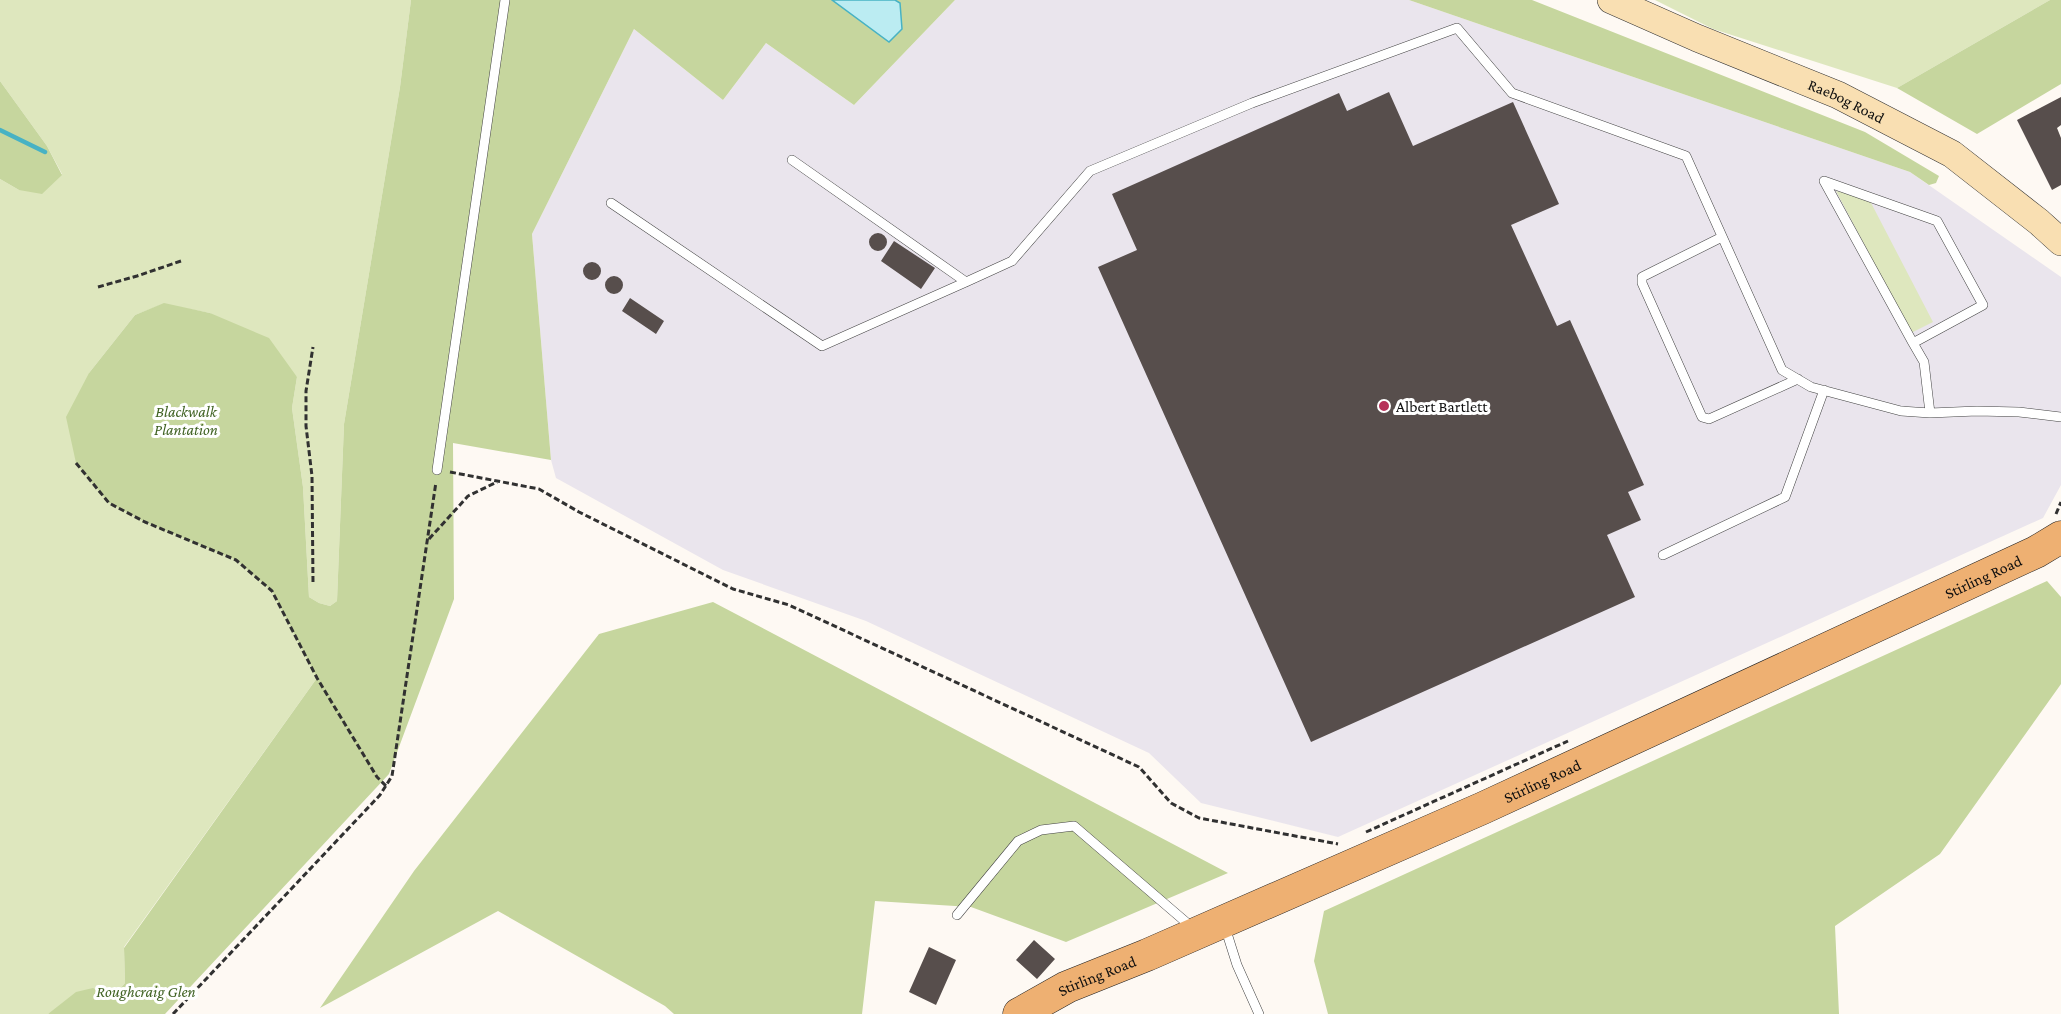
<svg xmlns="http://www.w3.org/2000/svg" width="2061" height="1014" font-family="'Crimson Pro',serif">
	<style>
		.industrial { fill: #eae5ed }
		.green { fill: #dee7be }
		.forest { fill: #c6d69e }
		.water { fill: #bbecf2; stroke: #47b2c4; stroke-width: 1.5 }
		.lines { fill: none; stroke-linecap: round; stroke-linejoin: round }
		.stream { stroke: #47b2c4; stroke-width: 4.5 }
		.building { fill: #574e4c }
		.service-casing { stroke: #424242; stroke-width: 10 }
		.secondary-casing { stroke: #313131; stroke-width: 28 }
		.primary-casing { stroke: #202020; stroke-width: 33 }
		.path { stroke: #313131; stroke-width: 3; stroke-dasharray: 6 3; stroke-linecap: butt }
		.service { stroke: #fff; stroke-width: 9 }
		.secondary { stroke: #f9dfb2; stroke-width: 27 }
		.primary { stroke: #eeb072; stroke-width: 32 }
		.poi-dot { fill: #b63159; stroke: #fff; stroke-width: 2 }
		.labels { text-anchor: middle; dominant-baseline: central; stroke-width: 6; stroke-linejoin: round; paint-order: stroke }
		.street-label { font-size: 16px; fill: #0f0f0f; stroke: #fff }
		.poi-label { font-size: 16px; fill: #0f0f0f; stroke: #fff; text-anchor: start }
		.park-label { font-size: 16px; font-style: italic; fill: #416324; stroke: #fff }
	</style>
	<rect width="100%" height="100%" fill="#fef9f3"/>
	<path class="industrial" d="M 955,0 L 1409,0 L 1910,172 L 2061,277 L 2061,485 L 2043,518 L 1338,837 L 1201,803 L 1149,753 L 866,621 L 723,570 L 556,478 L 551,460 L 532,234 L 634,29 L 723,100 L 766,43 L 854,105 Z"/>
	<path class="green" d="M 0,0 L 411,0 L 400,87 L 344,424 L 337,601 L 330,606 L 319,603 L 309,597 L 303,487 L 292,408 L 297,377 L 210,313 L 163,304 L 135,315 L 89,373 L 109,503 L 145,522 L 236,560 L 272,591 L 317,678 L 124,947 L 125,983 L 119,990 L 101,992 L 48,1014 L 0,1014 L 0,179 L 19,190 L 62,174 L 47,146 L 0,81 Z
		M 1655,0 L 2050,0 L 1897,88 L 1713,29 Z
		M 1836,191 L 1869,199 L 1933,322 L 1911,333 Z"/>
	<path class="forest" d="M 411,0 L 955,0 L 854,105 L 766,43 L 723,100 L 634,29 L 532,234 L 551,460 L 453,443 L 454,599 L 389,774 L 165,1014 L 48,1014 L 76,992 L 93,988 L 101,992 L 119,990 L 125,983 L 124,948 L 317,678 L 272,591 L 236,560 L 145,522 L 109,503 L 76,463 L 66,417 L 89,373 L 135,315 L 164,303 L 210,313 L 269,338 L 297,377 L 292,408 L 303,487 L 309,597 L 319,603 L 330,606 L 337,601 L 344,424 L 400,87 Z
		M 1409,0 L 1532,0 L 1865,132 L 1939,176 L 1936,183 L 1929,185 L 1910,172 Z
		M 2050,0 L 2061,0 L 2061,84 L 1977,134 L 1897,88 Z
		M 0,81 L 47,146 L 62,175 L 42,194 L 19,190 L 0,179 Z
		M 2047,581 L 2061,597 L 2061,684 L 1940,854 L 1835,926 L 1839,1014 L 1328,1014 L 1314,961 L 1324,911 Z
		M 713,602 L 1228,873 L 1066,942 L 971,907 L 875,901 L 862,1014 L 674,1014 L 665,1006 L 498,911 L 320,1008 L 414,871 L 599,634 Z"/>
	<path class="water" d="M 832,0 L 895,0 L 900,3 L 902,29 L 889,42 Z"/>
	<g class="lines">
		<path class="stream" d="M 0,130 L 45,152"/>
	</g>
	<path class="building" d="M 1389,92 L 1413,146 L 1513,102 L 1559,204 L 1511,225 L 1557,326 L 1570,320 L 1644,485 L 1628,492 L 1641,520 L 1607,535 L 1635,597 L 1311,742 L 1098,267 L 1137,250 L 1112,194 L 1339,93 L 1347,111 Z
		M 2061,97 L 2061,125 L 2057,128 L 2061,138 L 2061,185 L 2052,190 L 2017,120 Z
		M869 242a9 9 0 1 1 18 0a9 9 0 1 1-18 0Z
		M 894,241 L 935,268 L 921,289 L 881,261 Z
		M583 271a9 9 0 1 1 18 0a9 9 0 1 1-18 0Z
		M605 285a9 9 0 1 1 18 0a9 9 0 1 1-18 0Z
		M 630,298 L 664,321 L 656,334 L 622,311 Z
		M 1034,940 L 1055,959 L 1037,979 L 1016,960 Z
		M 929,947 L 956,960 L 936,1005 L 909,992 Z"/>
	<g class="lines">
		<defs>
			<path id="service" d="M 792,160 L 966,282 L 1012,261 L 1090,171 L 1252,103 L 1457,28 L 1512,93 L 1686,156 L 1782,370 L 1811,387 L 1901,411 L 1930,413 L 1977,411 L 2019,412 L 2061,417
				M 611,203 L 822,346 L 966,282
				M 1722,237 L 1642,277 L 1642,283 L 1702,417 L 1709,419 L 1798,379
				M 1913,343 L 1983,305 L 1937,221 L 1824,181 L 1913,343 L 1924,362 L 1930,413
				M 437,470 L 505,0
				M 1663,555 L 1785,497 L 1824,390
				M 957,915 L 1018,841 L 1041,830 L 1074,826 L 1194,929
				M 1225,927 L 1237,965 L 1259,1014"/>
			<g id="secondary">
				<path id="s1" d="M 1611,0 L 1697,38 L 1838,95 L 1952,154 L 2039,222 L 2061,242"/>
			</g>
			<g id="primary">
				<path id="s2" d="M 1019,1014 L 1067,987 L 1147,955 L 1483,808 L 2036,552 L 2061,537"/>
			</g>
		</defs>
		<use href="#service" class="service-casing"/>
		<use href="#secondary" class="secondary-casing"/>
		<use href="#primary" class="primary-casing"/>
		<path class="path" d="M 98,287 L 137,276 L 181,261
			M 76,463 L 109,503 L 145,522 L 236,560 L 272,591 L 317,678 L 377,777 L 386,786
			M 450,472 L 539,489 L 579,512 L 733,589 L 789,605 L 1139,767 L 1171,803 L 1199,818 L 1338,844
			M 2056,514 L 2061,502
			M 429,539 L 468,496 L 499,481
			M 313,582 L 312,476 L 306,426 L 306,391 L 313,347
			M 1366,832 L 1568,741
			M 173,1014 L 380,795 L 392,776 L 436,482"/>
		<use href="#service" class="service"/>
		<use href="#secondary" class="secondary"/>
		<use href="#primary" class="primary"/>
	</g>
	<circle class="poi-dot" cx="1384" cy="406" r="6"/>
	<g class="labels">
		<g class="street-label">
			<text stroke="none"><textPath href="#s1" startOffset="256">Raebog Road</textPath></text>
			<text stroke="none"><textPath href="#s2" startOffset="1059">Stirling Road</textPath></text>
			<text stroke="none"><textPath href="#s2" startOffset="573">Stirling Road</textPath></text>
			<text stroke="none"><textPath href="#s2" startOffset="87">Stirling Road</textPath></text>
		</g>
		<g class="poi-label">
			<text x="1396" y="406">Albert Bartlett</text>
		</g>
		<g class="park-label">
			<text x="186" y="411">Blackwalk<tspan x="186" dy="18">Plantation</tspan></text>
			<text x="146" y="991">Roughcraig Glen</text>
		</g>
	</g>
</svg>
